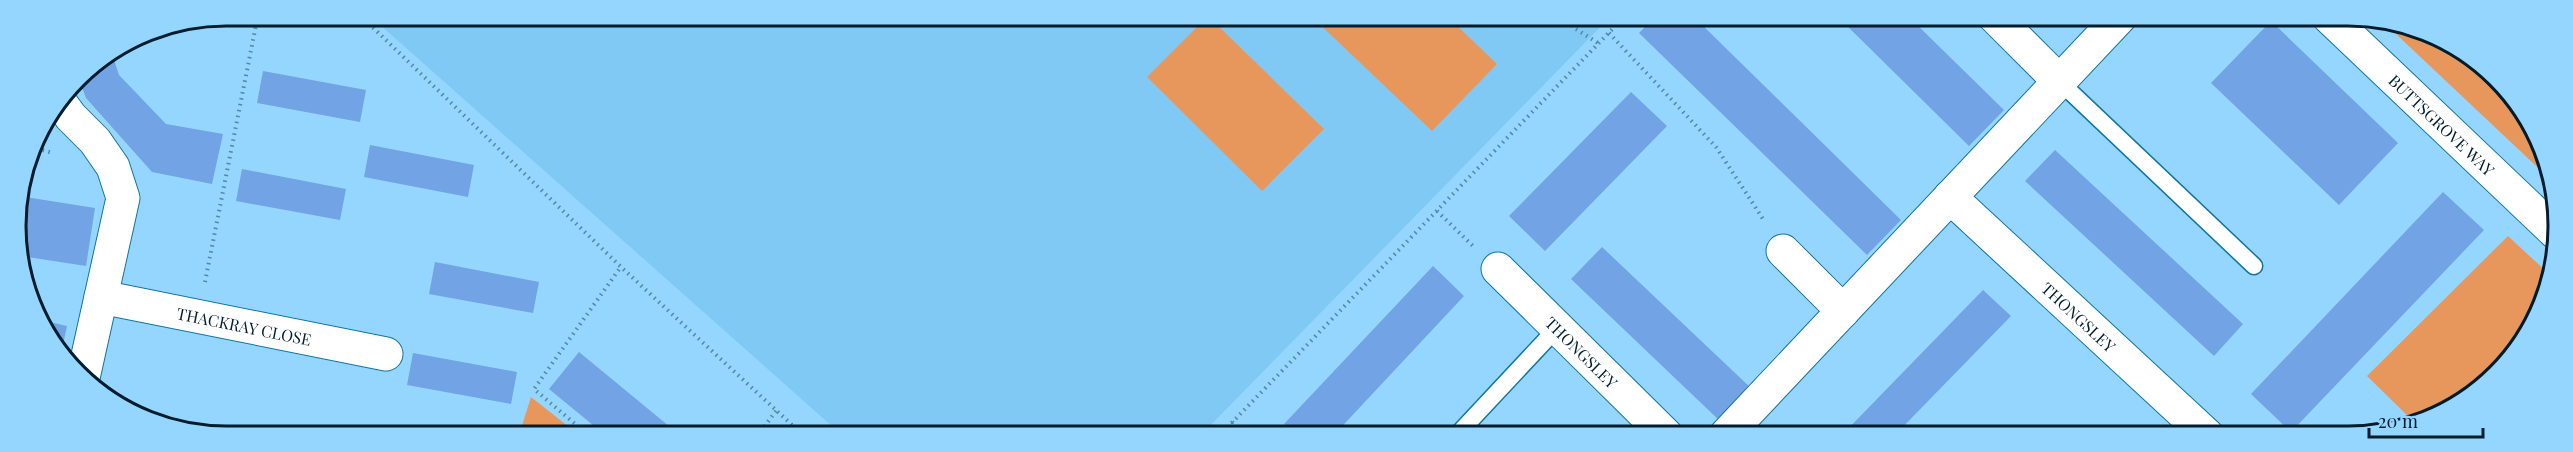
<svg xmlns="http://www.w3.org/2000/svg" width="2573" height="452" font-family="'Playfair Display',serif">
	<style>
		.built { fill: #81c9f5 }
		.green { fill: #e8975c }
		.building { fill: #72a3e4 }
		.lines { fill: none; stroke-linecap: round; stroke-linejoin: round }
		.service-casing { stroke: #1075a3; stroke-width: 19 }
		.minor-casing { stroke: #1075a3; stroke-width: 35 }
		.tertiary-casing { stroke: #1075a3; stroke-width: 35 }
		.path { stroke: #5586a4; stroke-width: 4; stroke-dasharray: 1.5 4.5; stroke-linecap: butt }
		.service { stroke: #fff; stroke-width: 16 }
		.minor { stroke: #fff; stroke-width: 33 }
		.tertiary { stroke: #fff; stroke-width: 33 }
		.labels { text-anchor: middle; dominant-baseline: central; stroke-width: 6; stroke-linejoin: round; paint-order: stroke }
		.street-label { font-size: 16px; fill: #011c2b; stroke: #94d6ff }
		.rim { fill: none; stroke: #011c2b; stroke-width: 3 }
	</style>
	<rect width="100%" height="100%" fill="#94d6ff"/>
	<path class="built" d="M 369,15 L 1611,16 L 1200,436 L 843,436 Z"/>
	<path class="green" d="M 1208,16 L 1324,129 L 1262,191 L 1147,77 Z
		M 1311,16 L 1447,16 L 1497,64 L 1432,131 Z
		M 2379,18 L 2452,43 L 2514,97 L 2551,171 L 2551,180 Z
		M 2508,236 L 2550,275 L 2536,320 L 2496,375 L 2440,415 L 2414,422 L 2367,376 Z
		M 531,397 L 579,435 L 519,435 Z"/>
	<path class="building" d="M 1656,16 L 1693,16 L 1901,220 L 1867,255 L 1639,33 Z
		M 1837,16 L 1908,16 L 2004,110 L 1969,146 Z
		M 2271,21 L 2398,143 L 2339,205 L 2211,83 Z
		M 167,27 L 168,28 L 131,40 L 146,31 Z
		M 112,54 L 119,75 L 166,124 L 223,134 L 212,184 L 152,172 L 86,98 L 78,76 Z
		M 263,71 L 366,90 L 360,122 L 257,103 Z
		M 1631,92 L 1667,126 L 1545,251 L 1509,216 Z
		M 370,145 L 474,165 L 468,197 L 364,177 Z
		M 2055,150 L 2243,324 L 2214,356 L 2025,181 Z
		M 242,169 L 346,189 L 340,220 L 236,201 Z
		M 2443,192 L 2484,230 L 2291,432 L 2251,394 Z
		M 19,196 L 95,208 L 86,266 L 21,256 L 15,213 Z
		M 1602,247 L 1753,390 L 1721,422 L 1571,279 Z
		M 435,262 L 539,282 L 533,313 L 429,294 Z
		M 1433,266 L 1464,296 L 1333,436 L 1297,436 L 1284,424 Z
		M 1983,290 L 2011,316 L 1894,436 L 1841,436 Z
		M 41,320 L 67,326 L 61,354 Z
		M 579,352 L 681,436 L 605,435 L 549,389 Z
		M 413,353 L 517,372 L 511,404 L 407,385 Z"/>
	<g class="lines">
		<defs>
			<path id="service" d="M 2059,81 L 2254,266
				M 1456,436 L 1558,327"/>
			<g id="minor">
				<path d="M 1994,16 L 2059,81"/>
				<path d="M 60,102 L 71,117 L 95,141 L 113,167 L 123,198 L 83,378"/>
				<path id="s1" d="M 1950,197 L 2208,436"/>
				<path d="M 1783,251 L 1843,311"/>
				<path id="s2" d="M 1498,269 L 1667,436"/>
				<path id="s3" d="M 101,297 L 386,354"/>
				<path d="M 1725,436 L 2120,17"/>
			</g>
			<g id="tertiary">
				<path id="s4" d="M 2329,17 L 2555,232"/>
			</g>
		</defs>
		<use href="#service" class="service-casing"/>
		<use href="#minor" class="minor-casing"/>
		<use href="#tertiary" class="tertiary-casing"/>
		<path class="path" d="M 360,15 L 621,267 L 804,436
			M 1576,29 L 1598,43
			M 1609,33 L 1716,147 L 1765,222
			M 31,147 L 53,153
			M 1437,211 L 1473,246
			M 205,282 L 258,15
			M 1232,422 L 1247,436
			M 588,435 L 534,389 L 620,268
			M 757,436 L 776,411
			M 1219,436 L 1625,16"/>
		<use href="#service" class="service"/>
		<use href="#minor" class="minor"/>
		<use href="#tertiary" class="tertiary"/>
	</g>
	<g class="labels">
		<g class="street-label">
			<text stroke="none"><textPath href="#s4" startOffset="156">BUTTSGROVE WAY</textPath></text>
			<text stroke="none"><textPath href="#s1" startOffset="176">THONGSLEY</textPath></text>
			<text stroke="none"><textPath href="#s3" startOffset="146">THACKRAY CLOSE</textPath></text>
			<text stroke="none"><textPath href="#s2" startOffset="118">THONGSLEY</textPath></text>
		</g>
	</g>
	<path d="M0 0H2573V452H0ZM226 26H2348A200 200 0 0 1 2548 226V226A200 200 0 0 1 2348 426H226A200 200 0 0 1 26 226V226A200 200 0 0 1 226 26Z" fill="#94d6ff" fill-rule="evenodd"/>
	<path class="rim" d="M226 26H2348A200 200 0 0 1 2548 226V226A200 200 0 0 1 2348 426H226A200 200 0 0 1 26 226V226A200 200 0 0 1 226 26Z"/>
	<path d="M2369 428v9h114v-9" fill="none" stroke="#011c2b" stroke-width="3"/>
	<text x="2378" y="428" font-size="18" fill="#011c2b" stroke="#94d6ff" stroke-width="4.5" paint-order="stroke">20 m</text>
</svg>
